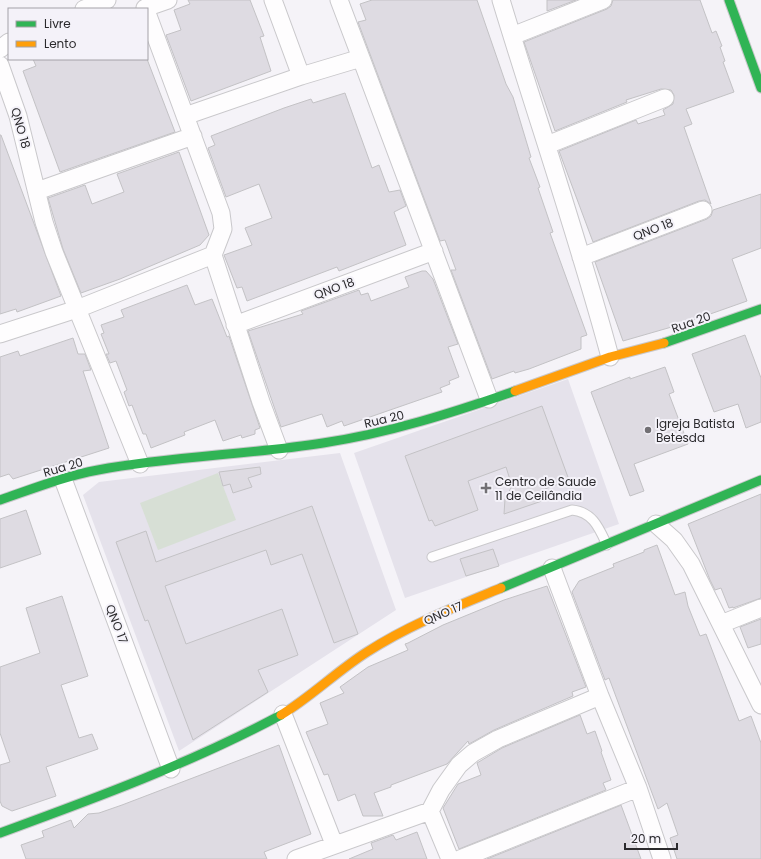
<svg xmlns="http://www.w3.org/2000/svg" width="761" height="859" font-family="Poppins,sans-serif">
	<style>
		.built { fill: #e5e2eb }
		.green { fill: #d7dfd5 }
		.building { fill: #dedbe2; stroke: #c3c2c5 }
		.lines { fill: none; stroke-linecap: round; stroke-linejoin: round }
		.lane-casing { stroke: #c9c8cb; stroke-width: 11 }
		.street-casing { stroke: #c9c8cb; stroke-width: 19 }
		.fast-casing { stroke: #c9c8cb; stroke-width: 11 }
		.slow-casing { stroke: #c9c8cb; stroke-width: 11 }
		.lane { stroke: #fefdfe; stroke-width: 9 }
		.street { stroke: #fefdfe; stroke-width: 17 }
		.fast { stroke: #30b455; stroke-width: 9 }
		.slow { stroke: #ff9f0a; stroke-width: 9 }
		.poi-dot { fill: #727074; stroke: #f4f2f9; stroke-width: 1.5 }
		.labels { text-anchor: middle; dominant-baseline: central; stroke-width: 4; stroke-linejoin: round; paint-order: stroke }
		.street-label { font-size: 12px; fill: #2b2a2d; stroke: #f4f2f9 }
		.poi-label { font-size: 12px; fill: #2b2a2d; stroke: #f4f2f9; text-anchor: start }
	</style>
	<rect width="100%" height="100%" fill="#f5f3f8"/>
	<path class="built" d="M 568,379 L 619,524 L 405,598 L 354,453 Z
		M 340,453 L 396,610 L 179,751 L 83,495 L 99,482 Z"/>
	<path class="green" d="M 218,473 L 236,520 L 158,550 L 140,503 Z"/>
	<path class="building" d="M 188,0 L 250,0 L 264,36 L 260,37 L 271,71 L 191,101 L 166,35 L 181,30 L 174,10 L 190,4 Z
		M 372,0 L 477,0 L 506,84 L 513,97 L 531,157 L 529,158 L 540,187 L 538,188 L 553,232 L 550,233 L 587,335 L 581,337 L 581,349 L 529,369 L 515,373 L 514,371 L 492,379 L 451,270 L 456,270 L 445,240 L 440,241 L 358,22 L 366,20 L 360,4 Z
		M 547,0 L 576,0 L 547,11 Z
		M 613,0 L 700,0 L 712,33 L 716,31 L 722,46 L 720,47 L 725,61 L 723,62 L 734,92 L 686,109 L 692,124 L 684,127 L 711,204 L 705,200 L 699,201 L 593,242 L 559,151 L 636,120 L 638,124 L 665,115 L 663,110 L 673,104 L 674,95 L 671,90 L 661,89 L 626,100 L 627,102 L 555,131 L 524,42 L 607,9 L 611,6 Z
		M 33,59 L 147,59 L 175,132 L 60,172 L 23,71 L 36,66 Z
		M 345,93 L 372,168 L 379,165 L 389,192 L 400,190 L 406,206 L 394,212 L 406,245 L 339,271 L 337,267 L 247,301 L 242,287 L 237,288 L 224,255 L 252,245 L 245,228 L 272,218 L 259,184 L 226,197 L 208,148 L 215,145 L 211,136 L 284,108 L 311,99 L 313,103 Z
		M 0,135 L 1,135 L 61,296 L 17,312 L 16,309 L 0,314 Z
		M 179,152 L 209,235 L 200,245 L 120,279 L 81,293 L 63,249 L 48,198 L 85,185 L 92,204 L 124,192 L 117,174 Z
		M 761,194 L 761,248 L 732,259 L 747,301 L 682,324 L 623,341 L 595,262 L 707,219 L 711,216 L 713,210 Z
		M 422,271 L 426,271 L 433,279 L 458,344 L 448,347 L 459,377 L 449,381 L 450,384 L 440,388 L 442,392 L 344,426 L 342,421 L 327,427 L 322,414 L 281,427 L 248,331 L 303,314 L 301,311 L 359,290 L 361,295 L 368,293 L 371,301 L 409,287 L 405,277 Z
		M 187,285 L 195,305 L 212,299 L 227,337 L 229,336 L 260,428 L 255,430 L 255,434 L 242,438 L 241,435 L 223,441 L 215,420 L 184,432 L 185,435 L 151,448 L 146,434 L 143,434 L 132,405 L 129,406 L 124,392 L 127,390 L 116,361 L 110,363 L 106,354 L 109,354 L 101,334 L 104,333 L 101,325 L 124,317 L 121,310 Z
		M 745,335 L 761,378 L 761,422 L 746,428 L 738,404 L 714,412 L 692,354 Z
		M 73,338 L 78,354 L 85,354 L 91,370 L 83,371 L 109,448 L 13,479 L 9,474 L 0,477 L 0,357 L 18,351 L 20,356 Z
		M 665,367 L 674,392 L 669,394 L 688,444 L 634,464 L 644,491 L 630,496 L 591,392 L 630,377 L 630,379 Z
		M 542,406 L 569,480 L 545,489 L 547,497 L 542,501 L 504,514 L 505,499 L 512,486 L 506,467 L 468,481 L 478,510 L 435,526 L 432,520 L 429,521 L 405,456 Z
		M 260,467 L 261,474 L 248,478 L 252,487 L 233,493 L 230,484 L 223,486 L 219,472 Z
		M 761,494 L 761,598 L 733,608 L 733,607 L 729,608 L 721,588 L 715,590 L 710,580 L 688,524 Z
		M 312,506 L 358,634 L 334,643 L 302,554 L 271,565 L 266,550 L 165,586 L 186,644 L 282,609 L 298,655 L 258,670 L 268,692 L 193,740 L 148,620 L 145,621 L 116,542 L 146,531 L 156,562 Z
		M 26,510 L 41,554 L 0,568 L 0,519 Z
		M 657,545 L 675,595 L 685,592 L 688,606 L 700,636 L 706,634 L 739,721 L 751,716 L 761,743 L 761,859 L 677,859 L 670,838 L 678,835 L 667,803 L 658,809 L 609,678 L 605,680 L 572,592 L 579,581 L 614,567 L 613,564 L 644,552 L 644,550 Z
		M 493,549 L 499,566 L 466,576 L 460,559 Z
		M 547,586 L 586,687 L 572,692 L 573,696 L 494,730 L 469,744 L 468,741 L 447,764 L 391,785 L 391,787 L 374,793 L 383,816 L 363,816 L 355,794 L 338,801 L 328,774 L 324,775 L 306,732 L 328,724 L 320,703 L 344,693 L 340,687 L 368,667 L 408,650 L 405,644 L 408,643 L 443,625 L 504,600 Z
		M 62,596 L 88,676 L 61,685 L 79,738 L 92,734 L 98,749 L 46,767 L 56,796 L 12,811 L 2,806 L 0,801 L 0,765 L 10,762 L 0,733 L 0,667 L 40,653 L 26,608 Z
		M 761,619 L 761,644 L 748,648 L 740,627 Z
		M 580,715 L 587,734 L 595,731 L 602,751 L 601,752 L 611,780 L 603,783 L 606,790 L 459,849 L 443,808 L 458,784 L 481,775 L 477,763 L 502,748 Z
		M 279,745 L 311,834 L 264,852 L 267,859 L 26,859 L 21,845 L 44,837 L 42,831 L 71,820 L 74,828 L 88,814 L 99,813 L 122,805 Z
		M 621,805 L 641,859 L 487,859 L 619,806 Z
		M 417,832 L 427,859 L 349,859 L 373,849 L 371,843 L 393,835 L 396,840 Z"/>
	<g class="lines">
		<defs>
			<path id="lane" d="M 432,557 L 572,510 C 593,512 599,528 607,545"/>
			<path id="street" d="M 273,0 L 301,76
				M 501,0 C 537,119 578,237 610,357
				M 145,8 L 168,0
				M 84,9 L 107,0
				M 147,13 L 221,213 L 223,229 L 213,255 L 261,402 L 279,450
				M 512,36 L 603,0
				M 0,49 L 9,42
				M 361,58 L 489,399
				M 0,65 L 18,116 L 44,222 L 54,252 L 140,464
				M 185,116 L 301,76 L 361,58 L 339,0
				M 547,145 L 665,98
				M 37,191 L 193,136
				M 581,257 L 703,210
				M 235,325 L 434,251
				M 0,334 L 77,309 L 213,255
				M 63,479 L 171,769
				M 656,524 L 674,540 L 691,564 L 761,705
				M 552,568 L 600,696 L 638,788 L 662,859
				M 721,624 L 761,608
				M 283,714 L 334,844
				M 430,811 L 450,859
				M 296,859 L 430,811 L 441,790 L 459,765 L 473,753 L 498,739 L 600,696
				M 460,859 L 638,788"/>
			<path id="fast" d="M 729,0 L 761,88
				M 664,343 L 761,309
				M 0,500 C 32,489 65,476 98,470 C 172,456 248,455 323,443 C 389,433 452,413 515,391
				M 501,588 L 761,480
				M 0,833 C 96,798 191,763 281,715"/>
			<path id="slow" d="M 515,391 L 610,357 L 664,343
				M 281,715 C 311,697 337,671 367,652 C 409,625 455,607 501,588"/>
		</defs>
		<use href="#lane" class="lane-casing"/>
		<use href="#street" class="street-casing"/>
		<use href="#fast" class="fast-casing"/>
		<use href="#slow" class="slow-casing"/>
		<use href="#lane" class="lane"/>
		<use href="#street" class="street"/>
		<use href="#fast" class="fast"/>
		<use href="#slow" class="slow"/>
	</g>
	<g class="poi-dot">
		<circle cx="648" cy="430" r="4"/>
		<path d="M484 482h4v4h4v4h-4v4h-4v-4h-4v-4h4z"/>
	</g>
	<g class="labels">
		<g class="street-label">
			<text transform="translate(21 128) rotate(74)">QNO 18</text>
			<text transform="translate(653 229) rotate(-21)">QNO 18</text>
			<text transform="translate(334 288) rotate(-20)">QNO 18</text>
			<text transform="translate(691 322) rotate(-19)">Rua 20</text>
			<text transform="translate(384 419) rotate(-13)">Rua 20</text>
			<text transform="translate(63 467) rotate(-16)">Rua 20</text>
			<text transform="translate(443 613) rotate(-23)">QNO 17</text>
			<text transform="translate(117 624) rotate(69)">QNO 17</text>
		</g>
		<g class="poi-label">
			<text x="656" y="423">Igreja Batista<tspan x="656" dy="14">Betesda</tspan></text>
			<text x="495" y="481">Centro de Saude<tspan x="495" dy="14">11 de Ceilândia</tspan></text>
		</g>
	</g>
	<rect x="8" y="8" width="140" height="52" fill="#f4f2f9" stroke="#a4a2a7"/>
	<rect x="16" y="21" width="20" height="6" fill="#30b455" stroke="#a4a2a7"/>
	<text x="44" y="28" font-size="12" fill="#2b2a2d">Livre</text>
	<rect x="16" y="41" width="20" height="6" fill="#ff9f0a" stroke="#a4a2a7"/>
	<text x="44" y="48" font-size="12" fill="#2b2a2d">Lento</text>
	<path d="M625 843v6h52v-6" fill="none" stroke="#2b2a2d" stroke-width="2"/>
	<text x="631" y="843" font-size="12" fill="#2b2a2d" stroke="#f4f2f9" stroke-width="3" paint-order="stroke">20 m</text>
</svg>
